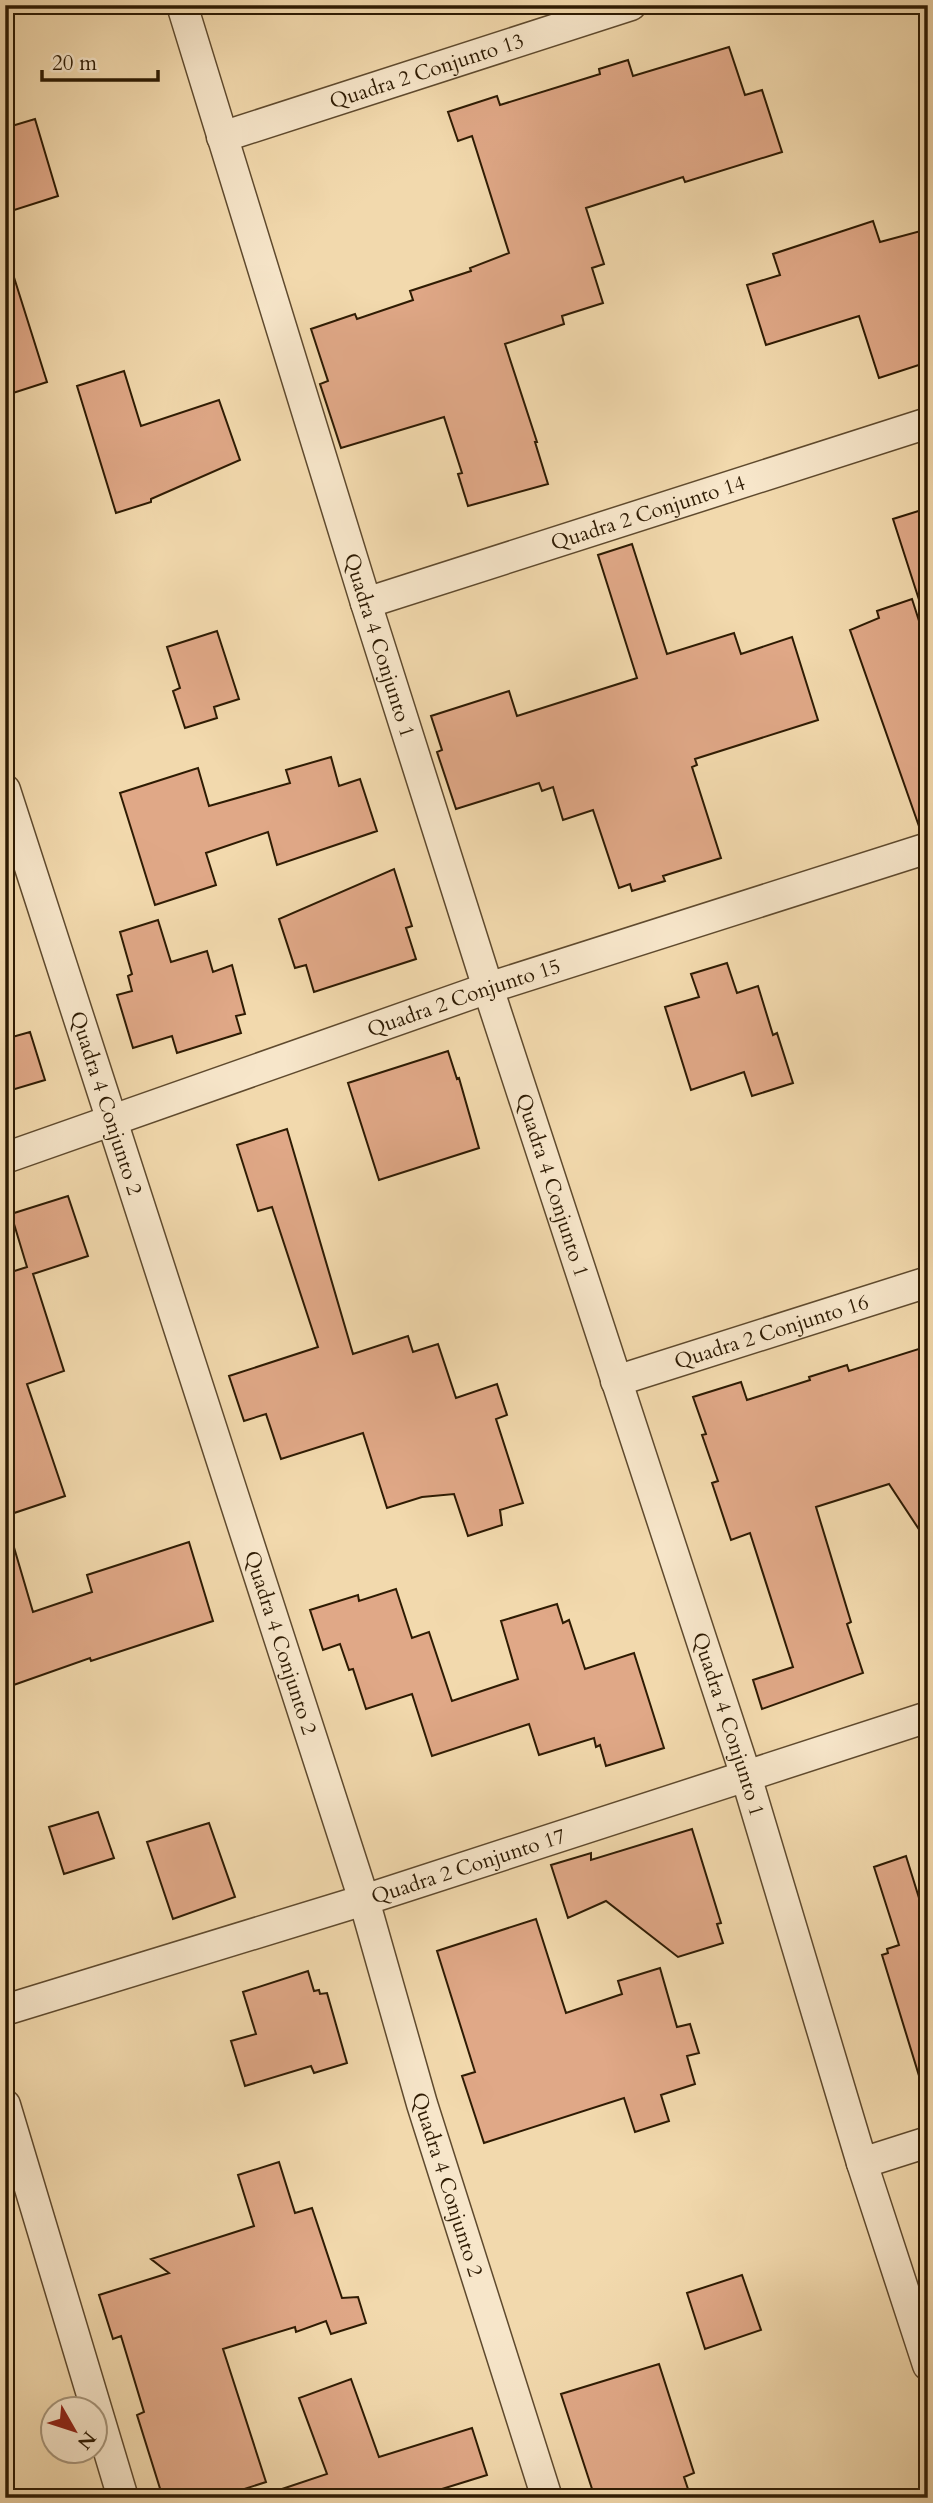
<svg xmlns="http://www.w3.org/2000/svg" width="933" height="2503" font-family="Cardo,serif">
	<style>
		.building { fill: #e0a887; stroke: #2e1b03; stroke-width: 2 }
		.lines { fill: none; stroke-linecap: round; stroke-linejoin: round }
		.street-casing { stroke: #5f4a2e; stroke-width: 33 }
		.street { stroke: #f7e6ca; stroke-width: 30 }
		.labels { text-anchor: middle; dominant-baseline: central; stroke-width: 5; stroke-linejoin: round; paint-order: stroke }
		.street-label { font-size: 21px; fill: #2e1b03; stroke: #f7e6ca }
	</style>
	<rect width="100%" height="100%" fill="#f2d9ad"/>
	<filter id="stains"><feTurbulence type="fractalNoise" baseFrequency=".00286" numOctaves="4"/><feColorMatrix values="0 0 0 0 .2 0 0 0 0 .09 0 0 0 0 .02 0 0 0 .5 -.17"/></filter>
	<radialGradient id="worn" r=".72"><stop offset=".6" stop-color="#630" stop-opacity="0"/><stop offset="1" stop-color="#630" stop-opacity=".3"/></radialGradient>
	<path class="building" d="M 729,47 L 745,95 L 762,90 L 782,152 L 685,182 L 683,177 L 586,208 L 604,264 L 592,268 L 603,303 L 562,316 L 564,324 L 505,344 L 537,442 L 535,442 L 548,484 L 468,506 L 458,474 L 462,473 L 444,417 L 341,448 L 320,384 L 328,381 L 311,329 L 355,314 L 357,319 L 413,300 L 410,291 L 471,271 L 470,268 L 509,253 L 472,136 L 458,141 L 448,112 L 497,96 L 500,105 L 600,74 L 599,69 L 628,60 L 633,76 Z
		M 35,119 L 58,196 L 5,213 L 5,128 Z
		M 873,221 L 880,242 L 928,229 L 928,362 L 879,378 L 859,316 L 766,345 L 747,285 L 780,275 L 773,254 Z
		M 12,271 L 47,382 L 13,393 L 10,384 L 5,385 L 5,272 Z
		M 124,371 L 141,426 L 219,400 L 240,460 L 151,499 L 151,502 L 116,513 L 77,386 Z
		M 928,508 L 928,605 L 921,606 L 893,519 Z
		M 632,544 L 667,654 L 734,633 L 741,654 L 792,637 L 818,720 L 695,759 L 697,765 L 692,767 L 721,858 L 663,876 L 665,881 L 632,891 L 630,884 L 619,888 L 593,810 L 563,820 L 553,787 L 542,791 L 539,783 L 456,809 L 437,752 L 442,750 L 431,716 L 509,691 L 517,716 L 637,678 L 598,555 Z
		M 912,599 L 928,649 L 928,831 L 921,832 L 850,630 L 879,618 L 877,611 Z
		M 217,631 L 239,699 L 214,707 L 217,718 L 185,728 L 173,691 L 180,688 L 167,647 Z
		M 331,757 L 339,786 L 360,779 L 377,831 L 277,865 L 268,832 L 206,853 L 216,885 L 155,905 L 120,793 L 198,768 L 209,806 L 290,783 L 286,770 Z
		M 394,869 L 412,926 L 406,928 L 416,959 L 314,992 L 306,965 L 295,968 L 279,919 Z
		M 158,920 L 171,962 L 207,951 L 213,972 L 232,965 L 245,1014 L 236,1016 L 241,1033 L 177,1053 L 172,1036 L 133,1048 L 117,995 L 132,991 L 128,976 L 132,974 L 120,932 Z
		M 727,963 L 737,993 L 758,986 L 773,1035 L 777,1033 L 793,1083 L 752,1096 L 744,1072 L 691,1090 L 665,1007 L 699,997 L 691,974 Z
		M 30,1032 L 45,1080 L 5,1092 L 5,1039 Z
		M 448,1051 L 457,1079 L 459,1078 L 479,1148 L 379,1180 L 348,1083 Z
		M 287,1129 L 353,1354 L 408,1336 L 413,1352 L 438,1344 L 456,1398 L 497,1384 L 507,1415 L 496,1419 L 523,1503 L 500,1510 L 502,1525 L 468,1536 L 454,1494 L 422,1497 L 387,1508 L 363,1433 L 281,1459 L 266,1414 L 244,1421 L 229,1376 L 318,1347 L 272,1207 L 258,1211 L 237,1145 Z
		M 68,1196 L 88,1256 L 33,1274 L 64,1371 L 27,1384 L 65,1496 L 5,1516 L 5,1274 L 27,1267 L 11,1214 Z
		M 928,1346 L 928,1543 L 889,1484 L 816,1507 L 851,1622 L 847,1624 L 863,1673 L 762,1709 L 753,1680 L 793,1667 L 750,1533 L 731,1540 L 712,1483 L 718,1481 L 702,1435 L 706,1434 L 693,1397 L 741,1382 L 747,1400 L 810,1380 L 809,1377 L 847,1365 L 849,1371 Z
		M 189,1542 L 213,1621 L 91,1661 L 90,1658 L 5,1688 L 5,1545 L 13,1544 L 33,1612 L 92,1592 L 87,1575 Z
		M 396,1589 L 412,1638 L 429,1632 L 452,1701 L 518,1679 L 501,1621 L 557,1604 L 563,1623 L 569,1620 L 585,1669 L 634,1653 L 664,1748 L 606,1766 L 600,1745 L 596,1747 L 594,1738 L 539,1755 L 529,1724 L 432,1756 L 412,1694 L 366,1709 L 353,1669 L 349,1670 L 340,1644 L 323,1650 L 310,1610 L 358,1595 L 359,1601 Z
		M 98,1812 L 114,1858 L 64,1874 L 49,1827 Z
		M 209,1823 L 235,1897 L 173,1919 L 147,1842 Z
		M 692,1829 L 721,1923 L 717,1924 L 723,1943 L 678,1957 L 606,1901 L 568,1918 L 551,1865 L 591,1853 L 591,1860 Z
		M 906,1856 L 928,1927 L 928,2077 L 920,2079 L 882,1955 L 888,1953 L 887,1949 L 899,1945 L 874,1867 Z
		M 536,1919 L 566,2013 L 622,1994 L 618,1981 L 660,1968 L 677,2027 L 690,2024 L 699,2053 L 687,2056 L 695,2084 L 661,2095 L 669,2121 L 635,2132 L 624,2098 L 484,2143 L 462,2076 L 475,2072 L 437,1951 Z
		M 308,1971 L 314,1991 L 319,1990 L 320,1994 L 327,1993 L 347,2063 L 314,2073 L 311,2066 L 245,2086 L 231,2041 L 256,2034 L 243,1992 Z
		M 279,2162 L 295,2213 L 312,2208 L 342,2298 L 358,2297 L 366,2323 L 331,2334 L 326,2321 L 296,2332 L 295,2327 L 223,2349 L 266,2482 L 216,2498 L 163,2498 L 137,2415 L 144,2412 L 121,2336 L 113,2339 L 99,2295 L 169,2273 L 151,2259 L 254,2226 L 238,2175 Z
		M 742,2275 L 761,2330 L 705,2349 L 687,2293 Z
		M 659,2364 L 694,2473 L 684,2477 L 691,2498 L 595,2498 L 561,2394 Z
		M 351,2379 L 379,2457 L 472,2428 L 487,2475 L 413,2498 L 274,2498 L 273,2492 L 327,2474 L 299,2398 Z"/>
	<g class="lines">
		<defs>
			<g id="street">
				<path id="s1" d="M 182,5 L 366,603 L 488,988 L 746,1776 L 862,2163 L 928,2365"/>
				<path id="s2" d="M 222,137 L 631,5"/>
				<path id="s3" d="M 366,603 L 928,423"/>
				<path id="s4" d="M 5,790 L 364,1900 L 422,2104 L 547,2498"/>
				<path id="s5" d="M 5,1158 L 488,988 L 928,848"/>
				<path id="s6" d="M 616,1381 L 928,1282"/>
				<path id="s7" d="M 5,2010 L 364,1900 L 928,1717"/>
				<path d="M 5,2105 L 123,2498"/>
				<path d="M 862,2163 L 928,2142"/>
			</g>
		</defs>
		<use href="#street" class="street-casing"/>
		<use href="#street" class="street"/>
	</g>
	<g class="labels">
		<g class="street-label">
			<text stroke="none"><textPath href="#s2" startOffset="215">Quadra 2 Conjunto 13</textPath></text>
			<text stroke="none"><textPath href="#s3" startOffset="296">Quadra 2 Conjunto 14</textPath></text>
			<text stroke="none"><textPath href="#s1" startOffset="670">Quadra 4 Conjunto 1</textPath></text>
			<text stroke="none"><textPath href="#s5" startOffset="486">Quadra 2 Conjunto 15</textPath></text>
			<text stroke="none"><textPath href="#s4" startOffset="329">Quadra 4 Conjunto 2</textPath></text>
			<text stroke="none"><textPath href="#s1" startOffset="1237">Quadra 4 Conjunto 1</textPath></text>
			<text stroke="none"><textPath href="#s6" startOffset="163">Quadra 2 Conjunto 16</textPath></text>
			<text stroke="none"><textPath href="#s4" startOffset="896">Quadra 4 Conjunto 2</textPath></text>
			<text stroke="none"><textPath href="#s1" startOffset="1804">Quadra 4 Conjunto 1</textPath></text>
			<text stroke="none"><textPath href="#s7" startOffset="485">Quadra 2 Conjunto 17</textPath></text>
			<text stroke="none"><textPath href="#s4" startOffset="1463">Quadra 4 Conjunto 2</textPath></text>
		</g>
	</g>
	<rect width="933" height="2503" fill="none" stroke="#f2d9ad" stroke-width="28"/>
	<rect x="7" y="7" width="919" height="2489" fill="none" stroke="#2e1b03" stroke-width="3.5"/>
	<rect x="14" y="14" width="905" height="2475" fill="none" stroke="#2e1b03" stroke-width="2"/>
	<g transform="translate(74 2430) rotate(129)"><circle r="33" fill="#f7e6ca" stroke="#a7957a" stroke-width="2"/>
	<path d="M0-5L12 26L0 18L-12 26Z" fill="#8f2418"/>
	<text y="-10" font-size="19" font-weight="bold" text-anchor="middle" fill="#2e1b03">N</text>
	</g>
	<path d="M42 70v10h116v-10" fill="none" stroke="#2e1b03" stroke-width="3.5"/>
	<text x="52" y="70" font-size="21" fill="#2e1b03" stroke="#f7e6ca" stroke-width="5" paint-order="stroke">20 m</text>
	<rect width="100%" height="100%" filter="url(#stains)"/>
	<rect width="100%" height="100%" fill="url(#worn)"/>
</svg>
